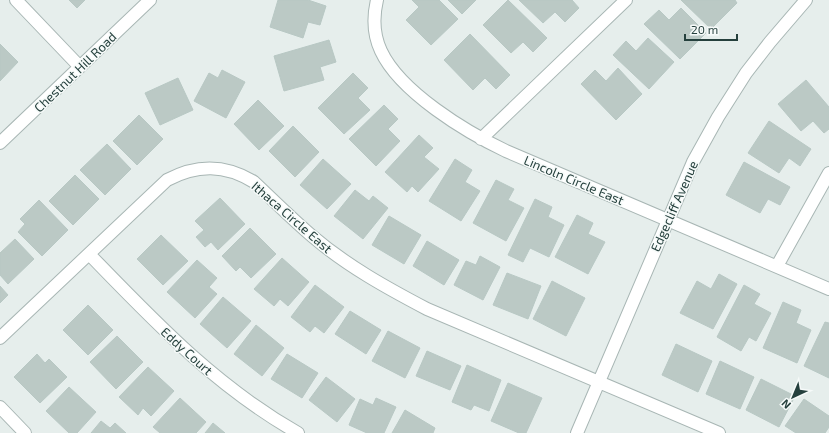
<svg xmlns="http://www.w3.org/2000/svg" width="829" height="433" font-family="'Exo 2',sans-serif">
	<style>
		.building { fill: #bbc9c5; stroke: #b8c8c4 }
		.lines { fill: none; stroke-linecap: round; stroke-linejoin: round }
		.minor-casing { stroke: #a8b6b4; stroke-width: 14 }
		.minor { stroke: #fff; stroke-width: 12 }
		.labels { text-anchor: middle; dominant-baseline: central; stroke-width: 3; stroke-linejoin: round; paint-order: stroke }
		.street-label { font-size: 13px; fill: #25403d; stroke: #f6faf9 }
	</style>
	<rect width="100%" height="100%" fill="#e6eeec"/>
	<path class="building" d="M 69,0 L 85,0 L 77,8 Z
		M 278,0 L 308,0 L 326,6 L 320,25 L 308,22 L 303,38 L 270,27 Z
		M 412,0 L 439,0 L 458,19 L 431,45 L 406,20 L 419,7 Z
		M 448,0 L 476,0 L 462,14 Z
		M 508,0 L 547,38 L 533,52 L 523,42 L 511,53 L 483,25 Z
		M 519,0 L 572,0 L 579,8 L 565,22 L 555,12 L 543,23 Z
		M 681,0 L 735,0 L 737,3 L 711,29 Z
		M 681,8 L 706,33 L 680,59 L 644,24 L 659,10 L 669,20 Z
		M 470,34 L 510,75 L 496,89 L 485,78 L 473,90 L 444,60 Z
		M 648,38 L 674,62 L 649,89 L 613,55 L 626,41 L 636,51 Z
		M 329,40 L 336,62 L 320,67 L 324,80 L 284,91 L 274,56 Z
		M 0,44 L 18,62 L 0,81 Z
		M 618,68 L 642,94 L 616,120 L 581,84 L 595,70 L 606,81 Z
		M 222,70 L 245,82 L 226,118 L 194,101 L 209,73 L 218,78 Z
		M 353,73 L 368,88 L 358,98 L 370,110 L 344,134 L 318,108 Z
		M 178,78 L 193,110 L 160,125 L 145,93 Z
		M 806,80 L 829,107 L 829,129 L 824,133 L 813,121 L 801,131 L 778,104 Z
		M 258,100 L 284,126 L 259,150 L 234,124 Z
		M 384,105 L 398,119 L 388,129 L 400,141 L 376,166 L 349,139 Z
		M 139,115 L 163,139 L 137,165 L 113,141 Z
		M 769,121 L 811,149 L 800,166 L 789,158 L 779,173 L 748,153 Z
		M 293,126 L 319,152 L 295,177 L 269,151 Z
		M 419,135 L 433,148 L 424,157 L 439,169 L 418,192 L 412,186 L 407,192 L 385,172 Z
		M 107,144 L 131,169 L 105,195 L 80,170 Z
		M 323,159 L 351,184 L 327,209 L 300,185 Z
		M 455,159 L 472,170 L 465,182 L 480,191 L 461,221 L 429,201 Z
		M 744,162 L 790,187 L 780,205 L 768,199 L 760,213 L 726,195 Z
		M 75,175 L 99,199 L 73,225 L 49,201 Z
		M 496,180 L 514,189 L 508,200 L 524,208 L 506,241 L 473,223 Z
		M 355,190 L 369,201 L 373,196 L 388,208 L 363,239 L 334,216 Z
		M 220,198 L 245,224 L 218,250 L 211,242 L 205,247 L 196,237 L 204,230 L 195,221 Z
		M 535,199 L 552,207 L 548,217 L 564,225 L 549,257 L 530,248 L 523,262 L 508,255 Z
		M 39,200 L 68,230 L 42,256 L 18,232 L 25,224 L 20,219 Z
		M 577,215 L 593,223 L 588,234 L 605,242 L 588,274 L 555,257 Z
		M 389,216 L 421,235 L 404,264 L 372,245 Z
		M 250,228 L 276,254 L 251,278 L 240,267 L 236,271 L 222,256 Z
		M 161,235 L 188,261 L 163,285 L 137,259 Z
		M 15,239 L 34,259 L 8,284 L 0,275 L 0,253 Z
		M 427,241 L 459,260 L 444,285 L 413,266 Z
		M 480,256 L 500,267 L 483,300 L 454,285 L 466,261 L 476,265 Z
		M 282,258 L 309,282 L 288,306 L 280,299 L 274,306 L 254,289 Z
		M 197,260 L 217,278 L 209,287 L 217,294 L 195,318 L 167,292 Z
		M 507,273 L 541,286 L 528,319 L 493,305 Z
		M 719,274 L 737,284 L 713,329 L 680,313 L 697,281 L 711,289 Z
		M 552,281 L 585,298 L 566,336 L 533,319 Z
		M 315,285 L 344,307 L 324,333 L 315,326 L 310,332 L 291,317 Z
		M 744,285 L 760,294 L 754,304 L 771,313 L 756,341 L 749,337 L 741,351 L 717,337 Z
		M 0,286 L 8,295 L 0,303 Z
		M 223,297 L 251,321 L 227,348 L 200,324 Z
		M 783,302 L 801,310 L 796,323 L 811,330 L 797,363 L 763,348 Z
		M 88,305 L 113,330 L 88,355 L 63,330 Z
		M 350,311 L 381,330 L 366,354 L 335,334 Z
		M 825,322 L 829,323 L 829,378 L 804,366 Z
		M 256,325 L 284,348 L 262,376 L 234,354 Z
		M 388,331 L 420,348 L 405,378 L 372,361 Z
		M 117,336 L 143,362 L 116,389 L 90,362 Z
		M 676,344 L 712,361 L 698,392 L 662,375 Z
		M 427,351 L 461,366 L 450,390 L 416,376 Z
		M 37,354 L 45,363 L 49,359 L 67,377 L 40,403 L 14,377 Z
		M 287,354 L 318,373 L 302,398 L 271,379 Z
		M 720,361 L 754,377 L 740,409 L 706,394 Z
		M 467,365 L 501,380 L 489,411 L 474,405 L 471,410 L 452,402 Z
		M 148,367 L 174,391 L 151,416 L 143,408 L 138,415 L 119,397 Z
		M 326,377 L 355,399 L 337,422 L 309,400 Z
		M 761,379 L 795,396 L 779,427 L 746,410 Z
		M 508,383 L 542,398 L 526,433 L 519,433 L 491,421 Z
		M 69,387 L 96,412 L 77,433 L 69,433 L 46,411 Z
		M 180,398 L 206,422 L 196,433 L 160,433 L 153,427 Z
		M 376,398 L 396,407 L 384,433 L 367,433 L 349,425 L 360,399 L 373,405 Z
		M 804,399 L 829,416 L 829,427 L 825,433 L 796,433 L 785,426 Z
		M 405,410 L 435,428 L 433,433 L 392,433 Z
		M 101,421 L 110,428 L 115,423 L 126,433 L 91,433 Z
		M 213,423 L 225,433 L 205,433 Z"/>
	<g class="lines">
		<defs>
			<path id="minor" d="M 16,0 L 80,67
				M 377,0 C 373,17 373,34 381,51 C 400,92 466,132 506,151 L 829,289
				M 481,139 L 626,0
				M 0,143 L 150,0
				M 89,254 C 154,321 215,386 298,433
				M 777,266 L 829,173
				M 0,338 L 167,180 C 197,164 225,164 254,182 C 273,200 292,219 312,236 C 347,266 387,288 427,309 L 719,433
				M 0,407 L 25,433
				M 577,433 L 693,162 L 718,117 L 746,73 L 770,42 L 806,0"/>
		</defs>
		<use href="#minor" class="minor-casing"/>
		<use href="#minor" class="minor"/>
	</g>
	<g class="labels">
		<g class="street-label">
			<text transform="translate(75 72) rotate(-44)">Chestnut Hill Road</text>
			<text transform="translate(574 180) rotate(23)">Lincoln Circle East</text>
			<text transform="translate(674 206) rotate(-66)">Edgecliff Avenue</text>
			<text transform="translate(292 217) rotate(41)">Ithaca Circle East</text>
			<text transform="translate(187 351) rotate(42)">Eddy Court</text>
		</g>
	</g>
	<g transform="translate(793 397) rotate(224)" stroke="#f6faf9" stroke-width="3" paint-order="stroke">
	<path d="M0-3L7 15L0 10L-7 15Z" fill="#25403d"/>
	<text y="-6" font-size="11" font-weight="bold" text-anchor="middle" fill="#25403d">N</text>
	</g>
	<path d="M685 34v6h52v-6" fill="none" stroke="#25403d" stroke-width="2"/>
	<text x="691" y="34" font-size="12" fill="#25403d" stroke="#f6faf9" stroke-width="3" paint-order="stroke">20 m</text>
</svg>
